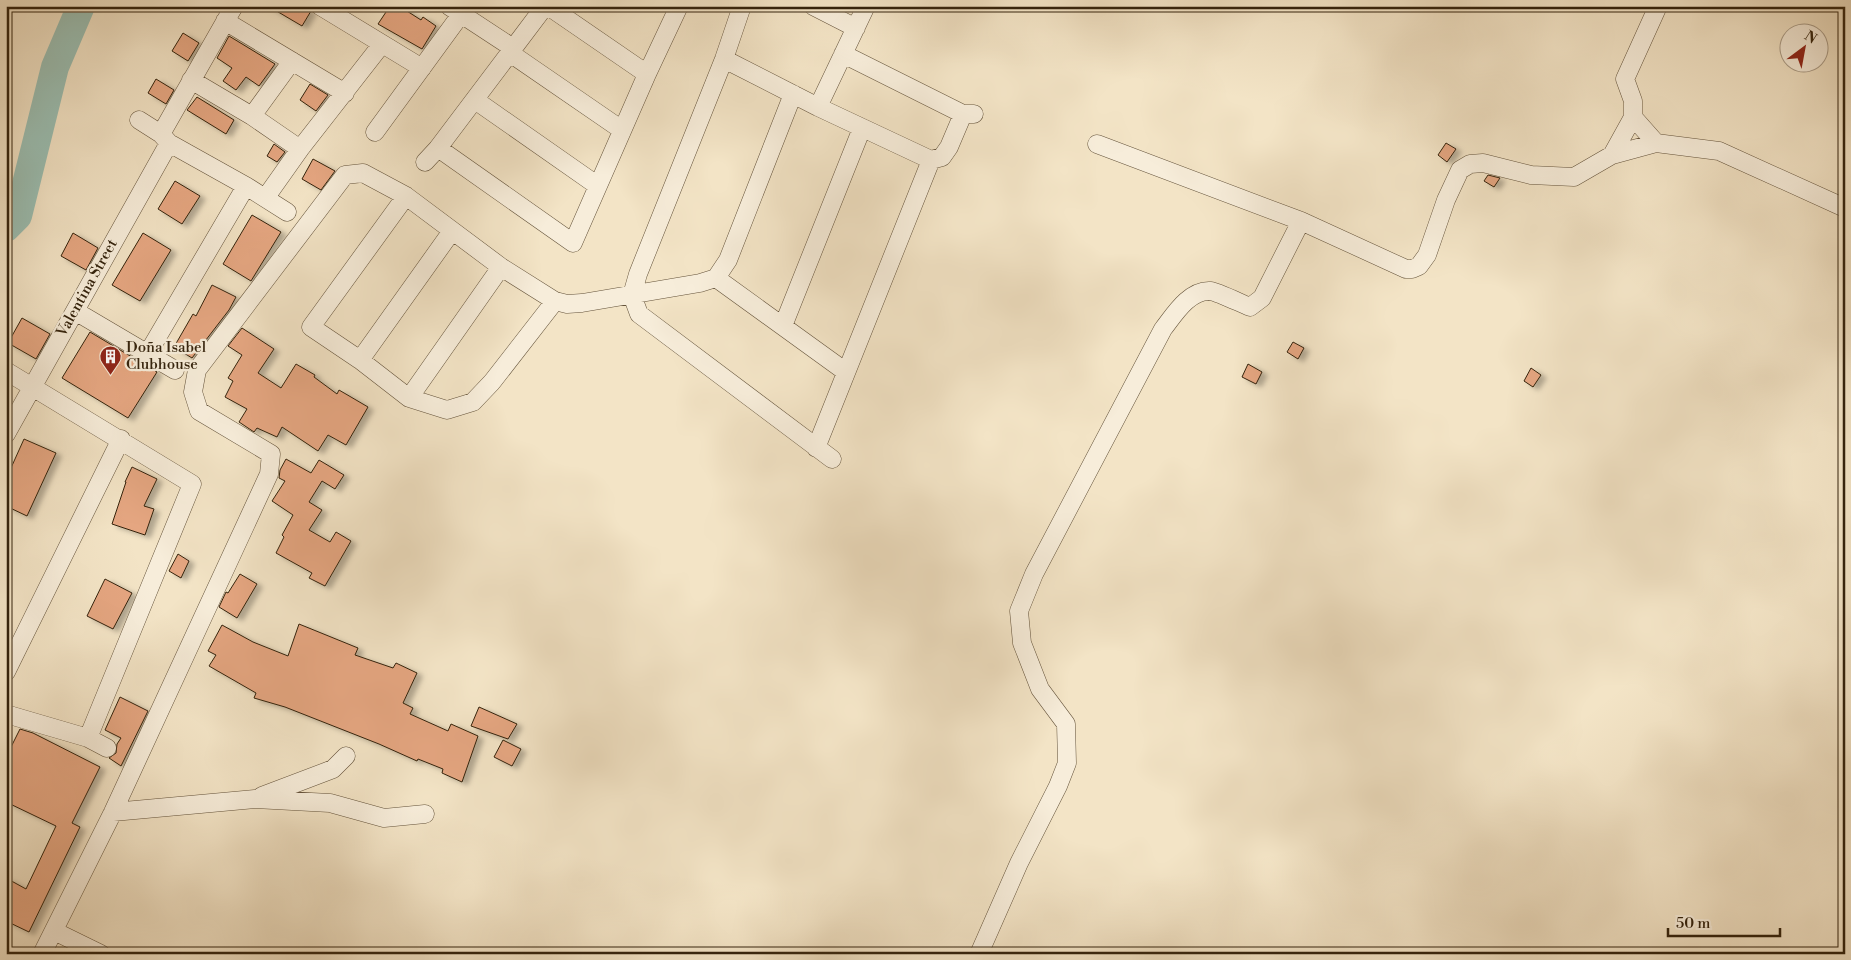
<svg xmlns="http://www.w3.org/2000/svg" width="1851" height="960" font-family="'Libre Bodoni',serif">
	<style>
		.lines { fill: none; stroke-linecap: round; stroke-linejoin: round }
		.river { stroke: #9bbfb3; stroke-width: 28 }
		.building { fill: #e5a681; stroke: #34230d; filter: url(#shadow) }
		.minor-casing { stroke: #64533b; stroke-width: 19 }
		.minor { stroke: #f7edda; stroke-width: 18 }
		.labels { text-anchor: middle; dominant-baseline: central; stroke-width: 4.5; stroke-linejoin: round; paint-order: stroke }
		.street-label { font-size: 15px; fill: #34230d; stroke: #f7edda }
		.poi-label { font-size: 15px; fill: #34230d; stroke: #f7edda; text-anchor: start }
	</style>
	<defs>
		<filter id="shadow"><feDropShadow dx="5.5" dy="3" stdDeviation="2.5" flood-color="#0004"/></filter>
	</defs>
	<rect width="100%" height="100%" fill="#f3e4c6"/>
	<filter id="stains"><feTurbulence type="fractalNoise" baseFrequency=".004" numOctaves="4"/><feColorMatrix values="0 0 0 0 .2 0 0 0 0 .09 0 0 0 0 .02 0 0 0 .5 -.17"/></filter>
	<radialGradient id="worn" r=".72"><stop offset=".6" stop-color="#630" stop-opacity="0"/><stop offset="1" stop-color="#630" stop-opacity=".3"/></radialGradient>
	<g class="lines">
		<path class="river" d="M 6,228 L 18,216 L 55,67 L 81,6"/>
	</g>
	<path class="building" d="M 268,6 L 303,6 L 311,11 L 302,26 Z
		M 390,6 L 399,6 L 421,20 L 423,17 L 436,26 L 422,49 L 378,24 Z
		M 183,33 L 199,43 L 188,61 L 172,51 Z
		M 229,36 L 275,64 L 259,86 L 246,77 L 236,90 L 223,81 L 232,68 L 217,58 Z
		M 156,79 L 174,90 L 166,104 L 148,93 Z
		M 310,84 L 328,95 L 316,111 L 300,100 Z
		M 197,97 L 234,120 L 226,134 L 187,110 Z
		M 1446,143 L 1456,149 L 1447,162 L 1438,155 Z
		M 274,144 L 285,152 L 277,162 L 267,156 Z
		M 313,159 L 335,171 L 321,190 L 302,179 Z
		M 1488,175 L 1500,178 L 1494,187 L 1484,181 Z
		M 175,181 L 200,196 L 182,224 L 158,209 Z
		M 252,215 L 281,232 L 251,281 L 223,264 Z
		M 73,233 L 98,248 L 86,270 L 61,256 Z
		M 143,233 L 171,250 L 140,301 L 112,285 Z
		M 212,285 L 236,297 L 229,310 L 192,358 L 174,347 L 193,314 L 196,316 Z
		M 22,318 L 50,334 L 36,359 L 8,343 Z
		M 242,328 L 274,349 L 258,373 L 281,388 L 296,364 L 315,375 L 314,377 L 337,394 L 339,390 L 368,407 L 346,445 L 328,435 L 318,451 L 282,427 L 277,437 L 257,428 L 254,432 L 239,422 L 247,409 L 225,397 L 233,381 L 228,378 L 242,355 L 228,346 Z
		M 90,332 L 157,372 L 128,418 L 62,378 Z
		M 1293,342 L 1304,348 L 1298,359 L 1287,352 Z
		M 1248,364 L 1262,372 L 1256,384 L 1242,377 Z
		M 1531,368 L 1541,375 L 1533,387 L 1524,381 Z
		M 24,439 L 56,453 L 27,516 L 6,506 L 6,479 Z
		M 286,459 L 311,473 L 319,460 L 344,475 L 335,489 L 322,481 L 309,502 L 322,510 L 309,530 L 330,542 L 336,532 L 351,541 L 325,586 L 309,578 L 312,573 L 276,553 L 284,537 L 282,535 L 293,515 L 272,501 L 285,481 L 279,478 L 280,470 Z
		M 132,467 L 157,479 L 144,506 L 154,509 L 145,535 L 112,524 L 126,482 L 125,482 Z
		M 178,554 L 189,561 L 181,578 L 169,571 Z
		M 240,574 L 257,584 L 237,618 L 219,607 L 226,592 L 228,593 Z
		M 105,579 L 132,593 L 113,629 L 87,616 Z
		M 299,624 L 358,648 L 355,655 L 393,668 L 396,663 L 417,673 L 403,703 L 413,708 L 410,714 L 448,731 L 451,724 L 478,736 L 462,782 L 442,773 L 443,769 L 418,759 L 417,761 L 379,744 L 285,707 L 254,698 L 256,693 L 209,666 L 216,655 L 208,651 L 222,625 L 253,642 L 288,656 Z
		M 120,697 L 148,711 L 121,766 L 109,758 L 116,753 L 117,744 L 121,738 L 105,730 Z
		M 479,707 L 517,724 L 508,739 L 471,726 Z
		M 20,729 L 33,733 L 100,767 L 72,823 L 80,827 L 29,932 L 6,921 L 6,878 L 26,889 L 56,826 L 6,802 L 6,757 Z
		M 503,740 L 521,749 L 512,766 L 494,757 Z"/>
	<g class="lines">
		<defs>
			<path id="minor" d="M 320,6 L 422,68
				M 449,6 L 513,48
				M 548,6 L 647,74
				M 742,6 L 724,59 L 638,274 L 632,295 L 639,314 L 832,459
				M 813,6 L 856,28
				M 225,21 L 345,93
				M 510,53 L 622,130
				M 843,54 L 963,114 L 974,114
				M 724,59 L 818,107 L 931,160 L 942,157 L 949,147 L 963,114
				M 191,80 L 252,116 L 300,149
				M 475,100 L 598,186
				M 818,107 L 866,6
				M 252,116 L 292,61
				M 139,120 L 161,134 L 169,143 L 246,186 L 287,212
				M 375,132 L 467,6
				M 161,134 L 234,6
				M 1656,143 L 1633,117 L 1633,101 L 1625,79 L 1658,6
				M 1097,144 L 1301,221
				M 438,148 L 573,243 L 647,74 L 679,6
				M 1612,155 L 1633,117
				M 425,162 L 438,148 L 545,6
				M 406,196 L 311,327 L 360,360 L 409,398 L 447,410 L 473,402 L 492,382 L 555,301
				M 266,197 L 300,149 L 382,44
				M 716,278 L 846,372
				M 75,311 L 175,370
				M 783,326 L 862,128
				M 148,353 L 246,186
				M 360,360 L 452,231
				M 6,371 L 192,484 L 88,738
				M 409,398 L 501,267
				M 6,434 L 169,143
				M 816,448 L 931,160
				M 6,672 L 121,439
				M 6,714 L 88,738 L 107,748
				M 262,796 L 333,769 L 346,756
				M 113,812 L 255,799 L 330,803 L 384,818 L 425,814
				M 54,931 L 101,954
				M 42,954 L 113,812 L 269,474 L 271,454 L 199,411 L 193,392 L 197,370 L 345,175 L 363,173 L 406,196 L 501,267 L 555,301 L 567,304 L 582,303 L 700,283 L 716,278 L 728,260 L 793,94
				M 979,954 L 1019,863 L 1058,786 L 1067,763 L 1066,724 L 1040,689 L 1022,643 L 1019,611 L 1034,574 L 1163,329 C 1174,315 1189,290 1210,291 C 1218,292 1240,303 1250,307 L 1262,298 L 1301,221 L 1406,269 L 1412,269 L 1419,266 L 1427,255 L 1446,200 L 1460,170 L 1470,164 L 1483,163 L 1531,175 L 1574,177 L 1612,155 L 1656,143 L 1719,151 L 1845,208"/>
		</defs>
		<use href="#minor" class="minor-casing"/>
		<use href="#minor" class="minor"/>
	</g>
	<defs>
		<symbol id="building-pin" viewBox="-11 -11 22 30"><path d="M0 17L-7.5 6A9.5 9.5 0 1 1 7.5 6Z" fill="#8f2418" stroke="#f7edda"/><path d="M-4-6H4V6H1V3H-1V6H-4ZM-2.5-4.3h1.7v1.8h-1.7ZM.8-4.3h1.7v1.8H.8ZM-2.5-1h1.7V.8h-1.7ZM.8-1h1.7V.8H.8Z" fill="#fff"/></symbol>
	</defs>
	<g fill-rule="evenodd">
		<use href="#building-pin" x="98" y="344" width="25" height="34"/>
	</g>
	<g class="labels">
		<g class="street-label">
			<text transform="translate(87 288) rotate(-61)">Valentina Street</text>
		</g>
		<g class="poi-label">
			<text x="126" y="347">Doña Isabel<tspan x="126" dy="17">Clubhouse</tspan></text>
		</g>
	</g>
	<rect width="1851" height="960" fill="none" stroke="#f3e4c6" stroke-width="25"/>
	<rect x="8" y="8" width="1836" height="945" fill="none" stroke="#34230d" stroke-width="2.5"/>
	<rect x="12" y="12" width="1826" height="935" fill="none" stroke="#34230d"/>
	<g transform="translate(1804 48) rotate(32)"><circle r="24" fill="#f7edda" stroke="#a99c88"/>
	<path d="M0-4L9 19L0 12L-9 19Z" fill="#8f2418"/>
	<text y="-8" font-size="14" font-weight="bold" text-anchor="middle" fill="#34230d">N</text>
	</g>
	<path d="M1668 928v8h112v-8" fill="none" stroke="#34230d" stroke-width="2.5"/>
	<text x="1676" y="928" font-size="15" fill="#34230d" stroke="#f7edda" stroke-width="4" paint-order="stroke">50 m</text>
	<rect width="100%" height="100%" filter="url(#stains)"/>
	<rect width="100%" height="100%" fill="url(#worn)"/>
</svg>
